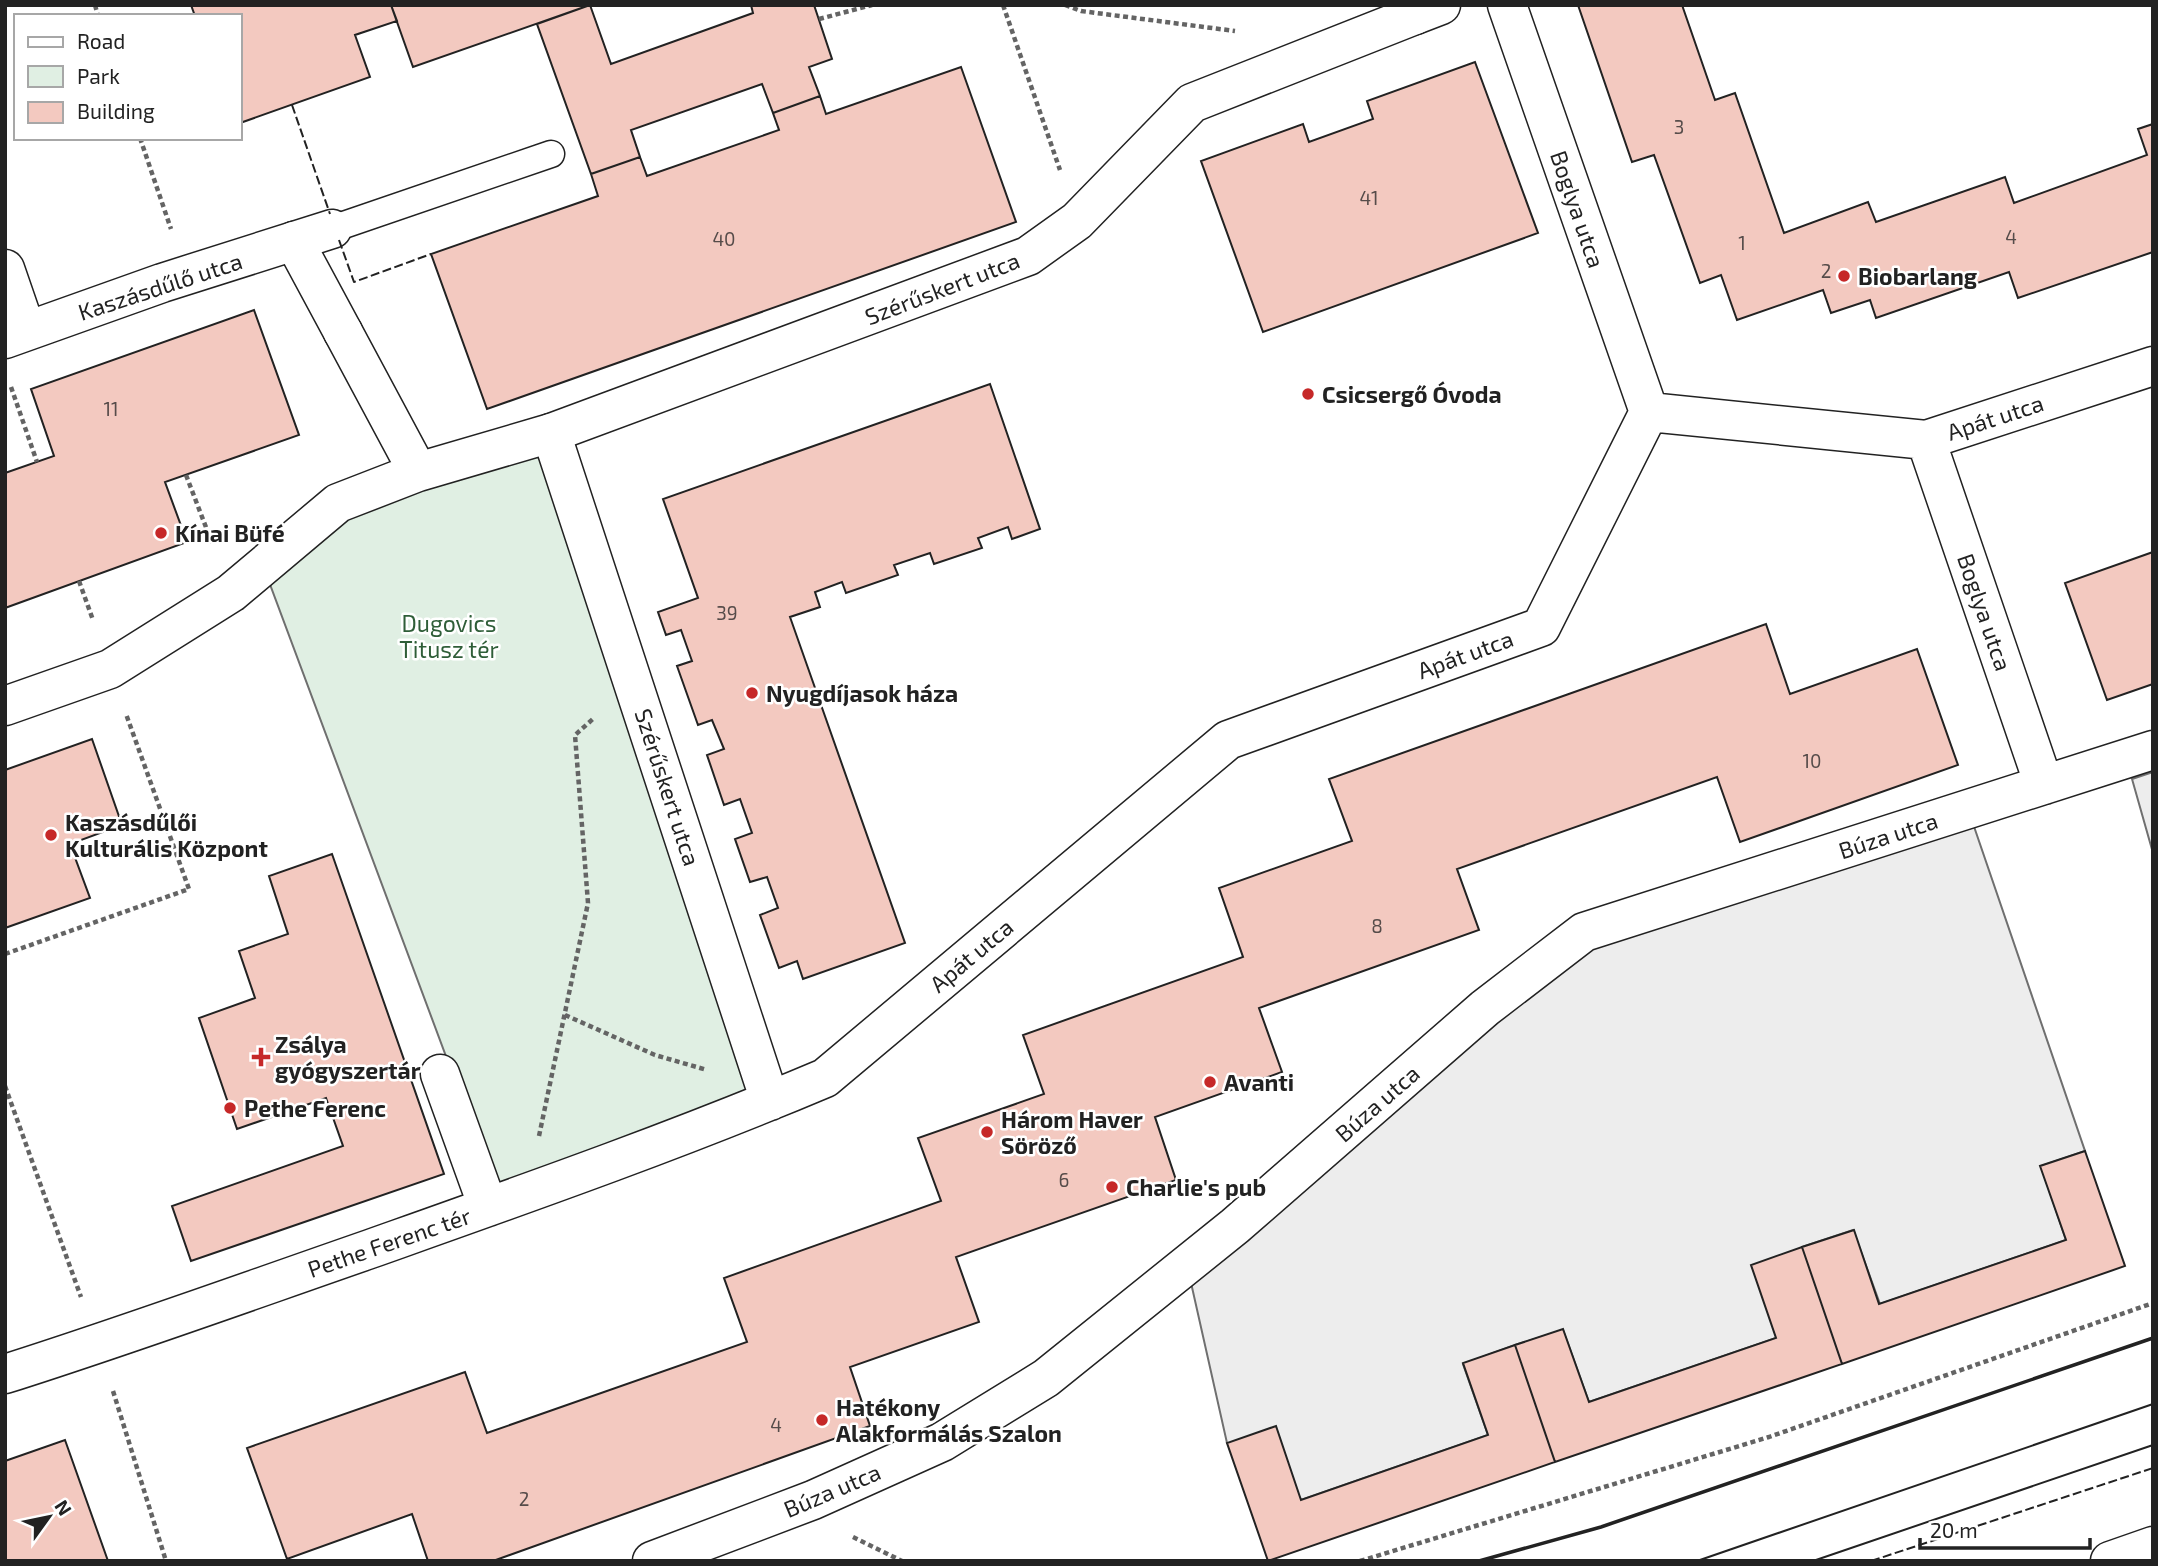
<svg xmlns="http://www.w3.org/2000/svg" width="2158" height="1566" font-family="'Exo 2',sans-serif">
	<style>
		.green { fill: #e0efe3; stroke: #6f6f6f; stroke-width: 2 }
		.parking { fill: #ededed; stroke: #6f6f6f; stroke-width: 2 }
		.building { fill: #f3c9c0; stroke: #222; stroke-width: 2 }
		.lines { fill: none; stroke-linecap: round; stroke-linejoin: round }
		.service-casing { stroke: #222; stroke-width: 29 }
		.pedestrian-casing { stroke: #222; stroke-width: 41 }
		.minor-casing { stroke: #222; stroke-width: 41 }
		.primary-casing { stroke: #222; stroke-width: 41 }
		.path { stroke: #646464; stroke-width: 4.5; stroke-dasharray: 5 3.5; stroke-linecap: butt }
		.service { stroke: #fff; stroke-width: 26 }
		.pedestrian { stroke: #fff; stroke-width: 38 }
		.minor { stroke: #fff; stroke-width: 38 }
		.primary { stroke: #fff; stroke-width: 38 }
		.tram { stroke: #222; stroke-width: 2 }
		.fence { stroke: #222; stroke-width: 2; stroke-dasharray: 9 3.5; stroke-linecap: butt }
		.wall { stroke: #222; stroke-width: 3.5 }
		.poi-dot { fill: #c62828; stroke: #fff; stroke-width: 2.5 }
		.labels { text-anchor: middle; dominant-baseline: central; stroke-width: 5; stroke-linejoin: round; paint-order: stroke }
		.number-label { font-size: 19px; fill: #564c4a }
		.street-label { font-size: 23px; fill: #222; stroke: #fff }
		.poi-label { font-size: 23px; font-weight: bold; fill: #222; stroke: #fff; text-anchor: start }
		.park-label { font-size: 23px; fill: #2f5e38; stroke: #fff }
	</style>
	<rect width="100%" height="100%" fill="#fff"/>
	<path class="green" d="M 544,447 L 752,1092 L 494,1185 L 268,579 L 345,514 Z"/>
	<path class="parking" d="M 2153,772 L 2153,853 L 2132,779 Z
		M 1968,809 L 2085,1151 L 2041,1166 L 2066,1240 L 1880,1304 L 1853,1230 L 1802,1247 L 1776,1338 L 1589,1402 L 1563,1330 L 1515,1345 L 1463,1364 L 1488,1435 L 1301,1500 L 1227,1443 L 1187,1265 L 1584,932 Z"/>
	<path class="building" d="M 191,5 L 391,5 L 397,21 L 355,35 L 370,77 L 240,123 L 240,16 L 195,16 Z
		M 391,5 L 590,5 L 413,67 Z
		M 590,5 L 611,64 L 753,13 L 751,5 L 814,5 L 832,59 L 809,67 L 820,96 L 773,113 L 762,84 L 631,130 L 640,157 L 591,174 L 537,24 Z
		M 1578,5 L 1682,5 L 1715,100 L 1735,93 L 1784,233 L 1868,202 L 1876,222 L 2005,177 L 2014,203 L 2147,155 L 2138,129 L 2153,124 L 2153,252 L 2018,298 L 2009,272 L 1876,318 L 1870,300 L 1831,313 L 1823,290 L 1737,320 L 1721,275 L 1700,283 L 1654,155 L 1632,162 Z
		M 1475,62 L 1538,233 L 1263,332 L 1201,161 L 1303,124 L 1309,142 L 1373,119 L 1367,101 Z
		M 961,67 L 1016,222 L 487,409 L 431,254 L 598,196 L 591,174 L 640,157 L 647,176 L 779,130 L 773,113 L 820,96 L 826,114 Z
		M 254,310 L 299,435 L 165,482 L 187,542 L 5,608 L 5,473 L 54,456 L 31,389 Z
		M 990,384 L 1040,529 L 1012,539 L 1008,527 L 978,538 L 982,548 L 934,564 L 930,553 L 894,565 L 898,575 L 846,593 L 842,582 L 815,592 L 820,607 L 790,617 L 905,943 L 803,979 L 797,961 L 779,968 L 760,915 L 778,908 L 767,877 L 750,882 L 735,839 L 752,833 L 740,799 L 724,805 L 707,755 L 724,749 L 712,720 L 698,725 L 677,666 L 692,661 L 681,630 L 666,635 L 658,612 L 698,598 L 663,499 Z
		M 2153,552 L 2153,684 L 2107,700 L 2065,583 Z
		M 1766,624 L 1790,694 L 1917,649 L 1958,765 L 1740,842 L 1717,777 L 1457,869 L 1479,930 L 1259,1008 L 1282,1072 L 1155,1117 L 1176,1180 L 956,1257 L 979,1322 L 850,1367 L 870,1426 L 493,1561 L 428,1561 L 412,1514 L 287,1559 L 247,1448 L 465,1372 L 487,1433 L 747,1342 L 724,1278 L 941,1201 L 918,1138 L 1044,1094 L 1023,1035 L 1243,957 L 1219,888 L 1352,841 L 1329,779 Z
		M 92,739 L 122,825 L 70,844 L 90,898 L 5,928 L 5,770 Z
		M 332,854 L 444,1174 L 191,1261 L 172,1206 L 343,1146 L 326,1098 L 237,1129 L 199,1018 L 255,998 L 239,951 L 288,934 L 269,876 Z
		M 2085,1151 L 2125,1266 L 1842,1364 L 1802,1247 L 1854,1230 L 1879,1304 L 2066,1240 L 2040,1166 Z
		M 1802,1247 L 1842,1364 L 1555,1462 L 1515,1345 L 1563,1329 L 1589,1402 L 1776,1338 L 1751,1265 Z
		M 1515,1345 L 1555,1462 L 1268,1561 L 1227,1443 L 1276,1426 L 1301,1500 L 1488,1435 L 1463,1363 Z
		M 65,1440 L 108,1561 L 5,1561 L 5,1461 Z"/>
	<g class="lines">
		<defs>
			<path id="service" d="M 332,229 L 551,154"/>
			<path id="pedestrian" d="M 294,241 L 343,332
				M 551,433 L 1028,256 L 1077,221 L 1192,103 L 1415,15"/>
			<path id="minor" d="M 1507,5 L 1649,412
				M 1415,15 L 1441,5
				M 5,269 L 26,330
				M 343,332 L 418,472
				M 5,339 L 162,283 L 332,229
				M 1649,412 L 1926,440 L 2153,366
				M 1926,440 L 2044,785
				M 5,706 L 110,669 L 231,593 L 338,503 L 418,472 L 551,433 L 770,1101
				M 440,1074 L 488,1207
				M 5,1374 C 128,1335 249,1291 370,1249 C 522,1195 676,1141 825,1078 L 1228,740 L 1541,627 L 1649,412
				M 652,1561 L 813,1500 L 942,1442 L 1046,1378 L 1235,1226 L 1485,1008 L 1584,932 L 2153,750"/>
			<path id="primary" d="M 2110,1561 L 2153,1546"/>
		</defs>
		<use href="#service" class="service-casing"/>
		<use href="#pedestrian" class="pedestrian-casing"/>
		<use href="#minor" class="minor-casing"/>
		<use href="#primary" class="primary-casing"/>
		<path class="path" d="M 95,5 L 98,16
			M 1003,5 L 1060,170
			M 1065,5 L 1081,11 L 1235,31
			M 819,19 L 872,5
			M 140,138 L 171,229
			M 11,387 L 37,462
			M 186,475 L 212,543
			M 79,581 L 93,620
			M 5,954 L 189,889 L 126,714
			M 565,1015 L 655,1055 L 707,1070
			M 5,1086 L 81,1297
			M 539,1136 L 588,903 L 575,735 L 594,718
			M 113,1391 L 166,1561
			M 853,1537 L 902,1561
			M 1360,1561 L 1769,1437 L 2153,1303"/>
		<use href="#service" class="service"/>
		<use href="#pedestrian" class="pedestrian"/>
		<use href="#minor" class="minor"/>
		<use href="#primary" class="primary"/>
		<path class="tram" d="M 1697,1561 L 2153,1404
			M 1813,1561 L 2153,1445"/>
		<path class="fence" d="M 292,105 L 330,214
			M 339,240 L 354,282 L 431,254
			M 1871,1561 L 2153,1468"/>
		<path class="wall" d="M 1479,1561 L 1601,1527 L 2153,1338"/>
	</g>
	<g class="poi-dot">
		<circle cx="1844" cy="276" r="7"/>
		<circle cx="1308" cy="394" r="7"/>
		<circle cx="161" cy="533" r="7"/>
		<circle cx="752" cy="693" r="7"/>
		<circle cx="51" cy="835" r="7"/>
		<path d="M257.5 1046.5h7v7h7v7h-7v7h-7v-7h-7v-7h7z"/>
		<circle cx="1210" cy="1082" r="7"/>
		<circle cx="230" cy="1108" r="7"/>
		<circle cx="987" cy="1132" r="7"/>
		<circle cx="1112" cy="1187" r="7"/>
		<circle cx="822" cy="1420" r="7"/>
	</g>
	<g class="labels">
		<g class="number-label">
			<text x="1679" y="126">3</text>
			<text x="1369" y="197">41</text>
			<text x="2011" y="236">4</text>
			<text x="724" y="238">40</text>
			<text x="1742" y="242">1</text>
			<text x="1826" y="270">2</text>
			<text x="111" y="408">11</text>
			<text x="727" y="612">39</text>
			<text x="1812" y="760">10</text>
			<text x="1377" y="925">8</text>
			<text x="1064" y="1179">6</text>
			<text x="776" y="1424">4</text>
			<text x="524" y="1498">2</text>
		</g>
		<g class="street-label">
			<text transform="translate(1578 209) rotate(71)">Boglya utca</text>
			<text transform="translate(160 286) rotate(-18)">Kaszásdűlő utca</text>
			<text transform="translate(942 288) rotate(-21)">Szérűskert utca</text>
			<text transform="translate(1995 417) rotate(-18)">Apát utca</text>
			<text transform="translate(1985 612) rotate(71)">Boglya utca</text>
			<text transform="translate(1465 654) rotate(-20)">Apát utca</text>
			<text transform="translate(668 787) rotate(72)">Szérűskert utca</text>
			<text transform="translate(1888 835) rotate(-18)">Búza utca</text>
			<text transform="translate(971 955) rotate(-40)">Apát utca</text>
			<text transform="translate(1377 1103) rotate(-41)">Búza utca</text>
			<text transform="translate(389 1242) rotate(-19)">Pethe Ferenc tér</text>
			<text transform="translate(832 1490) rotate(-23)">Búza utca</text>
		</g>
		<g class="poi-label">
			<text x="1858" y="276">Biobarlang</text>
			<text x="1322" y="394">Csicsergő Óvoda</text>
			<text x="175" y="533">Kínai Büfé</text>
			<text x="766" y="693">Nyugdíjasok háza</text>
			<text x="65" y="822">Kaszásdűlői<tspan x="65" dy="26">Kulturális Központ</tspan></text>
			<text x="275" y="1044">Zsálya<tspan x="275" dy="26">gyógyszertár</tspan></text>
			<text x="1224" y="1082">Avanti</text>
			<text x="244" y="1108">Pethe Ferenc</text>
			<text x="1001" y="1119">Három Haver<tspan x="1001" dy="26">Söröző</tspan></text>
			<text x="1126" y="1187">Charlie's pub</text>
			<text x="836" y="1407">Hatékony<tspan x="836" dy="26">Alakformálás Szalon</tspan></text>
		</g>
		<g class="park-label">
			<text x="449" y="623">Dugovics<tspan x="449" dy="26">Titusz tér</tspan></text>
		</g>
	</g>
	<rect width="2158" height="1566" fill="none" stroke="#222222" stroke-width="14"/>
	<rect x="14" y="14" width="228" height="126" fill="#ffffff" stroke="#a7a7a7" stroke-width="2"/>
	<rect x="28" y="37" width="35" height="10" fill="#ffffff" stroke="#a7a7a7" stroke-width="2"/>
	<text x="77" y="49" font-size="21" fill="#222222">Road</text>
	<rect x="28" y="66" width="35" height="21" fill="#e0efe3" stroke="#a7a7a7" stroke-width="2"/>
	<text x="77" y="84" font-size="21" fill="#222222">Park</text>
	<rect x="28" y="102" width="35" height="21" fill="#f3c9c0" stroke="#a7a7a7" stroke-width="2"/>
	<text x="77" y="119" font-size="21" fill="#222222">Building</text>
	<g transform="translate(49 1517) rotate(57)" stroke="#ffffff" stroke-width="5" paint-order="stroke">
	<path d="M0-5L12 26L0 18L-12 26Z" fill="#222222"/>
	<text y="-10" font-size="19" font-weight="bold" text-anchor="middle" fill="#222222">N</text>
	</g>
	<path d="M1920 1538v10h170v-10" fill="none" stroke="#222222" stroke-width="3.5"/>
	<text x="1930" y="1538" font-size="21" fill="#222222" stroke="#ffffff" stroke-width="5" paint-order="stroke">20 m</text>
</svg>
